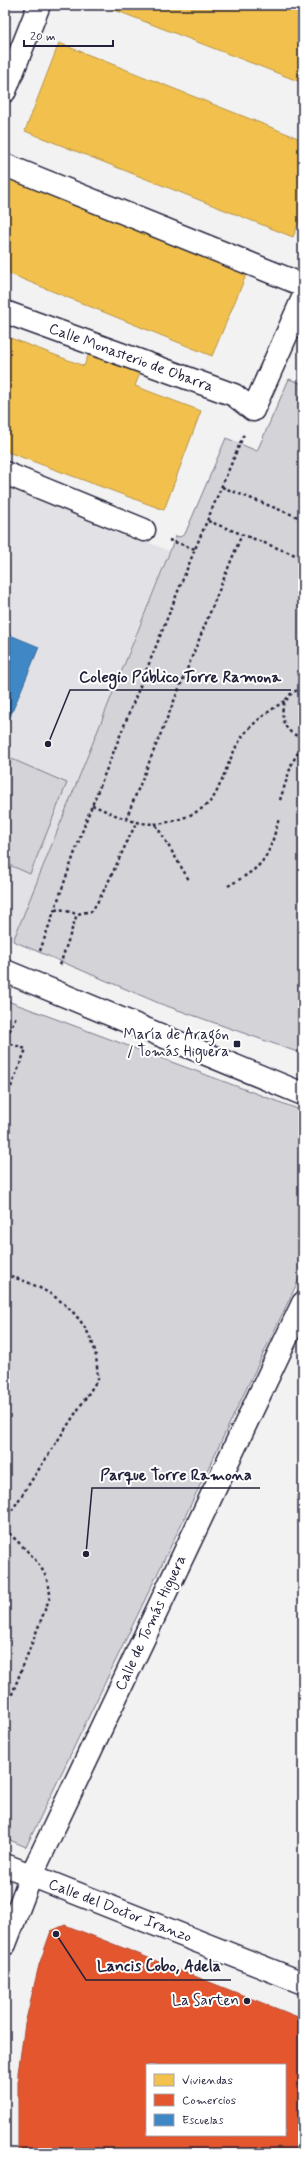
<svg xmlns="http://www.w3.org/2000/svg" width="308" height="2158" font-family="Mynerve,sans-serif">
	<style>
		.built { fill: #e2e2e6 }
		.green { fill: #d3d3d8; stroke: #7a7a8a }
		.homes { fill: #f2c14e; stroke: #b49148 }
		.shops { fill: #e4572e; stroke: #aa4732; fill-rule: evenodd }
		.schools { fill: #3f88c5; stroke: #36699c }
		.lines { fill: none; stroke-linecap: round; stroke-linejoin: round }
		.street-casing { stroke: #22223b; stroke-width: 25 }
		.secondary-casing { stroke: #22223b; stroke-width: 25 }
		.path { stroke: #22223b; stroke-width: 2.5; stroke-dasharray: 3 3; stroke-linecap: butt }
		.street { stroke: #fff; stroke-width: 22 }
		.secondary { stroke: #fff; stroke-width: 22 }
		.poi-dot { fill: #22223b; stroke: #fff; stroke-width: 1.5 }
		.labels { text-anchor: middle; dominant-baseline: central; stroke-width: 4; stroke-linejoin: round; paint-order: stroke }
		.street-label { font-size: 15px; fill: #22223b; stroke: #fff }
		.poi-label { font-size: 15px; fill: #22223b; stroke: #fff; text-anchor: end }
		.leader { fill: none; stroke: #22223b; stroke-width: 1.5 }
		.callout-dot { fill: #22223b; stroke: #fff; stroke-width: 1.5 }
		.callout-label { font-size: 16px; text-anchor: middle; font-weight: bold; fill: #22223b; stroke: #fff; stroke-width: 4; stroke-linejoin: round; paint-order: stroke }
	</style>
	<rect width="100%" height="100%" fill="#f2f2f3"/>
	<filter id="ink" filterUnits="userSpaceOnUse"><feTurbulence type="fractalNoise" baseFrequency=".025" numOctaves="2"/><feDisplacementMap in="SourceGraphic" scale="8" xChannelSelector="R" yChannelSelector="G"/><feConvolveMatrix kernelMatrix="1 2 1 2 8 2 1 2 1" color-interpolation-filters="sRGB"/></filter>
	<g filter="url(#ink)">
		<path class="built" d="M 5,482 L 169,551 L 13,941 L 5,938 Z"/>
		<path class="green" d="M 289,379 L 303,384 L 303,1054 L 161,1004 L 13,941 L 176,536 L 180,537 L 185,534 L 226,438 L 257,451 Z
			M 5,756 L 67,783 L 30,874 L 5,863 Z
			M 5,1000 L 303,1111 L 303,1271 L 26,1847 L 5,1838 Z"/>
		<path class="homes" d="M 102,5 L 303,5 L 303,83 Z
			M 59,43 L 303,140 L 303,212 L 293,237 L 25,131 Z
			M 5,173 L 247,273 L 212,356 L 5,272 Z
			M 5,336 L 84,366 L 92,346 L 143,365 L 135,386 L 201,411 L 164,510 L 5,451 Z"/>
		<path class="shops" d="M 65,1925 L 303,2019 L 303,2153 L 18,2153 L 18,2073 L 25,2024 L 39,1965 L 51,1931 ZM 147,2065 L 285,2065 L 285,2135 L 147,2135 Z"/>
		<path class="schools" d="M 5,633 L 39,647 L 5,729 Z"/>
		<g class="lines">
			<defs>
				<path id="street" d="M 5,91 L 39,5
					M 5,165 L 303,285
					M 5,312 L 234,395 L 253,410 L 303,298
					M 5,473 L 144,530
					M 5,1944 L 31,1876 L 303,1303"/>
				<path id="secondary" d="M 5,971 L 303,1094
					M 5,1865 L 303,1983"/>
			</defs>
			<use href="#street" class="street-casing"/>
			<use href="#secondary" class="secondary-casing"/>
			<path class="path" d="M 222,487 L 303,519
				M 208,521 L 303,558
				M 169,540 L 195,549
				M 303,689 C 276,692 275,734 303,737
				M 280,800 L 292,763 L 303,744
				M 92,805 C 129,821 148,832 188,816 C 201,810 211,804 217,791 C 226,772 232,750 245,733 C 257,719 272,709 288,699
				M 126,819 L 242,534
				M 156,825 L 189,880
				M 228,886 C 266,865 268,859 279,818
				M 55,910 L 60,909 L 77,914 L 92,911 C 110,883 121,852 137,822
				M 40,951 L 87,818 L 195,549 L 244,434
				M 60,965 L 77,914
				M 5,1042 L 26,1049 L 5,1102
				M 5,1042 L 16,1016
				M 5,1275 C 45,1285 84,1310 95,1351 C 97,1360 97,1370 98,1379 L 5,1521
				M 5,1529 C 25,1550 50,1567 50,1597 L 5,1712"/>
			<use href="#street" class="street"/>
			<use href="#secondary" class="secondary"/>
		</g>
	</g>
	<g class="poi-dot">
		<rect x="233" y="1040" width="8" height="8" rx="2"/>
		<circle cx="247" cy="2001" r="4"/>
	</g>
	<g class="labels">
		<g class="street-label">
			<text transform="translate(131 358) rotate(20)">Calle Monasterio de Obarra</text>
			<text transform="translate(151 1623) rotate(-65)">Calle de Tomás Higuera</text>
			<text transform="translate(120 1911) rotate(21)">Calle del Doctor Iranzo</text>
		</g>
		<g class="poi-label">
			<text x="229" y="1035">María de Aragón<tspan x="229" dy="17">/ Tomás Higuera</tspan></text>
			<text x="239" y="2001">La Sarten</text>
		</g>
	</g>
	<path class="leader" d="M48 744L70 690H291M86 1554L92 1488H260M56 1934L86 1980H231"/>
	<g class="callout-dot">
		<circle cx="48" cy="744" r="4"/>
		<circle cx="86" cy="1554" r="4"/>
		<circle cx="56" cy="1934" r="4"/>
	</g>
	<g class="callout-label">
		<text x="180" y="682">Colegio Público Torre Ramona</text>
		<text x="176" y="1480">Parque Torre Ramona</text>
		<text x="159" y="1971">Lancis Cobo, Adela</text>
	</g>
	<rect width="308" height="2158" fill="none" stroke="#fff" stroke-width="20"/>
	<rect x="10" y="10" width="288" height="2138" fill="none" stroke="#22223b" stroke-width="1.5" filter="url(#ink)"/>
	<rect x="146" y="2064" width="140" height="72" fill="#ffffff" stroke="#a7a7b1"/>
	<rect x="154" y="2074" width="20" height="12" fill="#f2c14e" stroke="#a7a7b1"/>
	<text x="182" y="2084" font-size="12" fill="#22223b">Viviendas</text>
	<rect x="154" y="2094" width="20" height="12" fill="#e4572e" stroke="#a7a7b1"/>
	<text x="182" y="2104" font-size="12" fill="#22223b">Comercios</text>
	<rect x="154" y="2114" width="20" height="12" fill="#3f88c5" stroke="#a7a7b1"/>
	<text x="182" y="2124" font-size="12" fill="#22223b">Escuelas</text>
	<path d="M24 40v6h89v-6" fill="none" stroke="#22223b" stroke-width="2"/>
	<text x="30" y="40" font-size="12" fill="#22223b" stroke="#ffffff" stroke-width="3" paint-order="stroke">20 m</text>
</svg>
